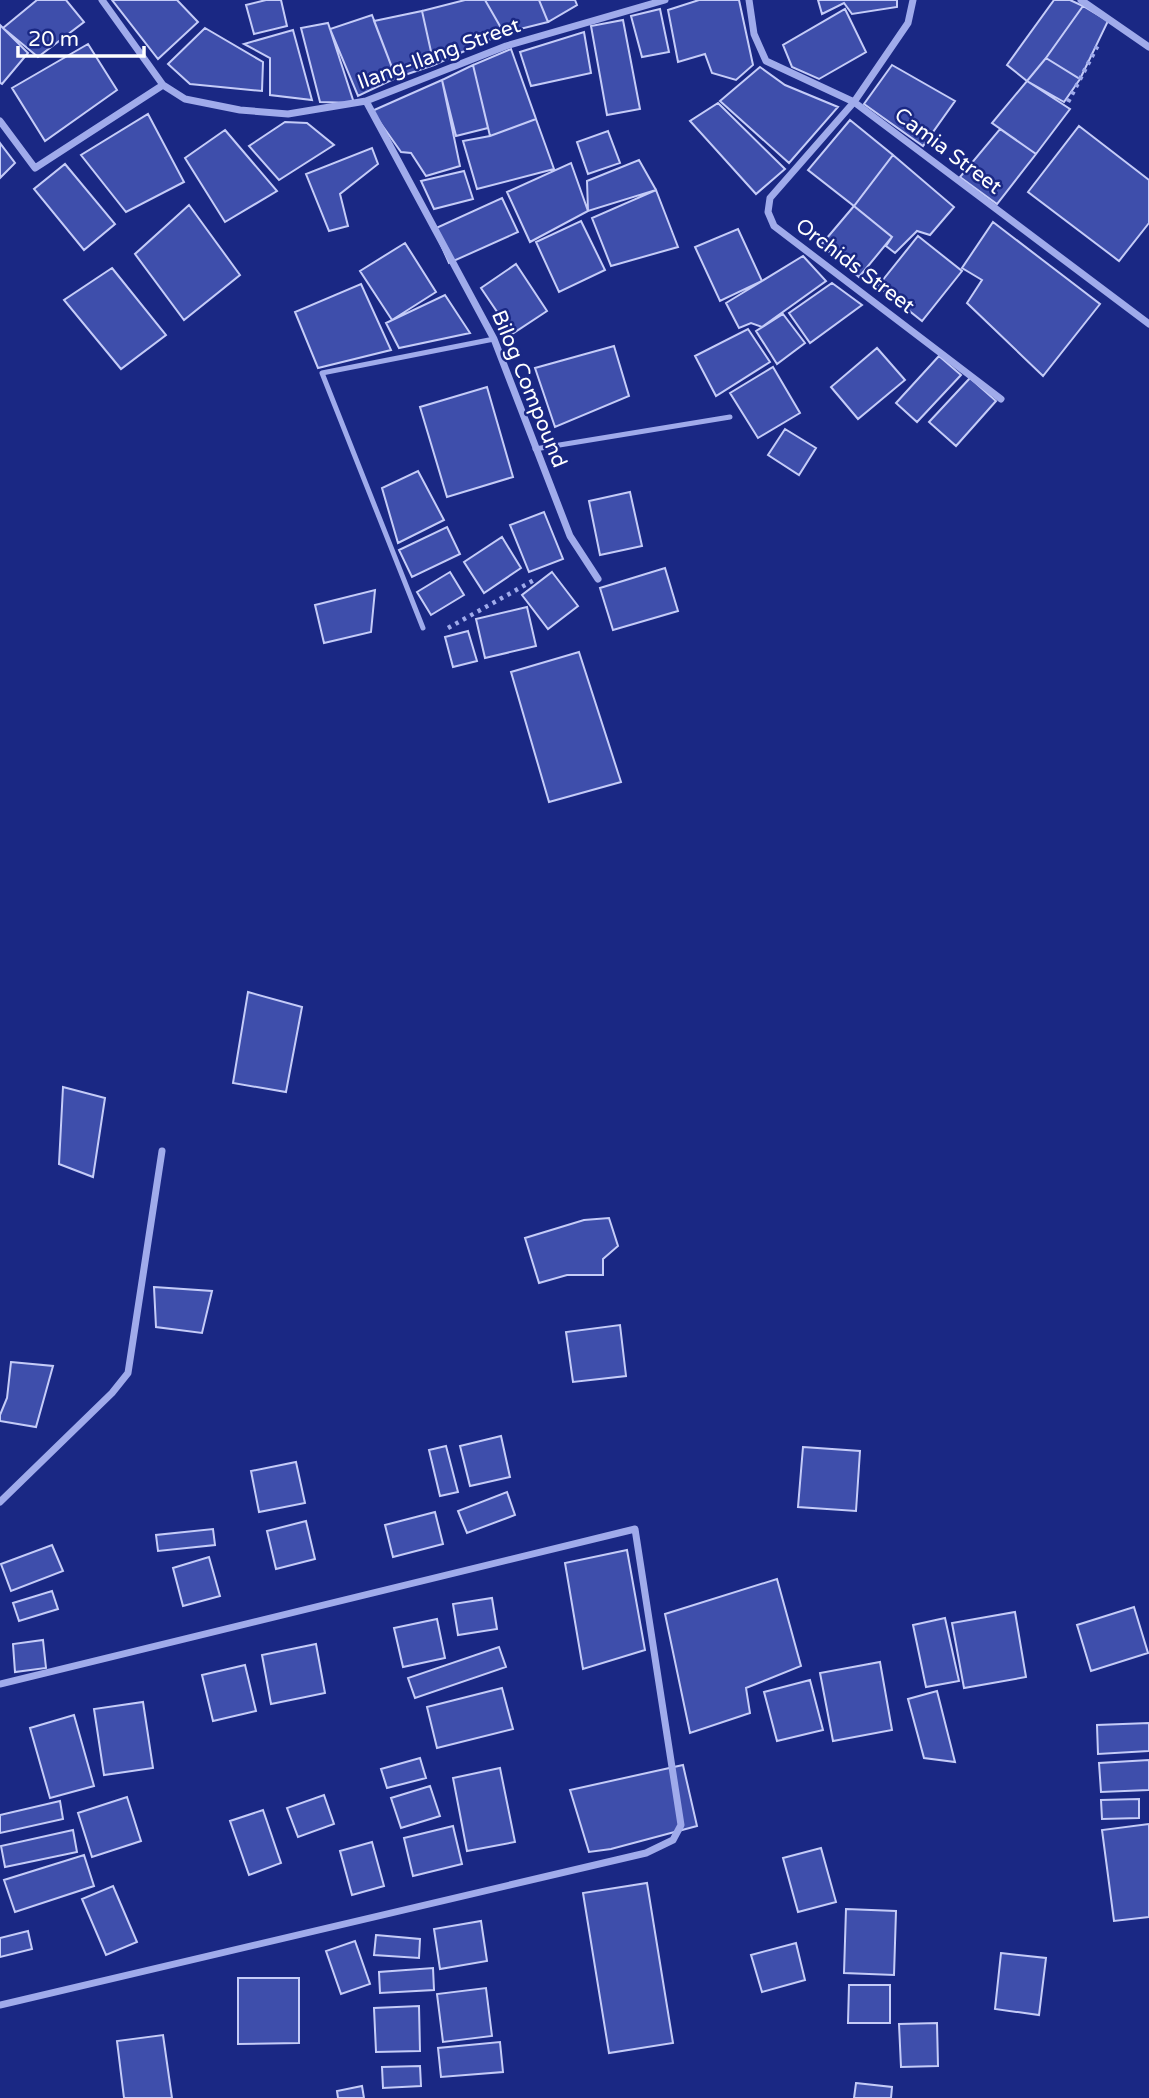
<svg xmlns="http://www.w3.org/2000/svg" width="1149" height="2098" font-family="'Varela Round',sans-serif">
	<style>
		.building { fill: #3e4eab; stroke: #c5ccf8; stroke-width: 2 }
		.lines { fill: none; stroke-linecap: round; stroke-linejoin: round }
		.path { stroke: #a0abeb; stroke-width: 4.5; stroke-dasharray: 3.5 5; stroke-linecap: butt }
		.service { stroke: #a0abeb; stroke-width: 5 }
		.minor { stroke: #a0abeb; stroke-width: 7 }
		.labels { text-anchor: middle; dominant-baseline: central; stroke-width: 5; stroke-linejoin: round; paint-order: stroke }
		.street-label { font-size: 21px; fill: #fff; stroke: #1a2884 }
	</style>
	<rect width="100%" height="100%" fill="#1a2884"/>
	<path class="building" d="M 37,0 L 66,0 L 84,22 L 38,57 L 3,28 Z
		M 112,0 L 177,0 L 198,22 L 158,59 Z
		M 266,0 L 281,0 L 287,26 L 254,34 L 246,5 Z
		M 465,0 L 485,0 L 504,33 L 434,65 L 422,11 Z
		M 485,0 L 539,0 L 548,22 L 504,33 Z
		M 539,0 L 575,0 L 577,5 L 548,22 Z
		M 699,0 L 739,0 L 753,65 L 736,80 L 712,73 L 705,54 L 678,62 L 668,10 Z
		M 818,0 L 897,0 L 897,7 L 852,14 L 844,3 L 822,14 Z
		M 1054,0 L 1070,0 L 1083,6 L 1046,58 L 1027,81 L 1007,65 Z
		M 1083,6 L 1108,21 L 1080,79 L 1046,58 Z
		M 660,9 L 669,52 L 642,57 L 631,16 Z
		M 845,9 L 866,52 L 819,79 L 792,67 L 783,45 Z
		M 422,11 L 434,65 L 396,78 L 374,21 Z
		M 372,15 L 396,78 L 358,96 L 330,29 Z
		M 623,20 L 640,109 L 607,115 L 591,26 Z
		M 328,23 L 330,29 L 354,103 L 320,102 L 301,28 Z
		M 0,25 L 28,53 L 2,84 L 0,83 Z
		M 205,28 L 263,62 L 262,91 L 190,84 L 168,64 Z
		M 293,30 L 312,100 L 270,95 L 270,58 L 244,44 Z
		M 584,32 L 591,73 L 531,86 L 520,52 Z
		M 88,44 L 117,90 L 45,141 L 12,88 Z
		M 511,49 L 536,119 L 490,136 L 473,65 Z
		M 1046,58 L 1080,79 L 1064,102 L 1027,81 Z
		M 473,65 L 488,128 L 456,136 L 442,80 Z
		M 892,65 L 955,101 L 923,146 L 864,104 Z
		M 760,67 L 785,85 L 838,107 L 789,163 L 720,101 Z
		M 442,80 L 460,166 L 426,176 L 411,153 L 401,152 L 372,111 Z
		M 1027,81 L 1070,109 L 1036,154 L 992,123 Z
		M 718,103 L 785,169 L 756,194 L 690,121 Z
		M 148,114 L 184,182 L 126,212 L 81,155 Z
		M 536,119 L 554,169 L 477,189 L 463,141 L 490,136 Z
		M 850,120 L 893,155 L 854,206 L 808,170 Z
		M 285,122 L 307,123 L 334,145 L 279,180 L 249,146 Z
		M 1079,126 L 1149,180 L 1149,223 L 1119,261 L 1028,192 Z
		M 1000,129 L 1036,154 L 997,204 L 960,177 Z
		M 225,130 L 277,191 L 225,222 L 185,158 Z
		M 608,131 L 620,163 L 588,174 L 577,142 Z
		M 0,143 L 15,163 L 0,178 Z
		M 372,148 L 378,164 L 340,194 L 348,226 L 329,231 L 306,174 Z
		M 893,155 L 954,207 L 930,235 L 917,231 L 895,253 L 886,246 L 892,237 L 854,206 Z
		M 639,160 L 656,190 L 588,211 L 587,181 Z
		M 571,163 L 588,211 L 530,242 L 507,192 Z
		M 65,164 L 115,224 L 84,250 L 34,189 Z
		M 464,171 L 473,199 L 434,209 L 421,181 Z
		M 656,190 L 678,247 L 611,266 L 592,218 Z
		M 502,198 L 518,232 L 449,263 L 434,229 Z
		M 189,205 L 240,275 L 184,320 L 135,254 Z
		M 854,206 L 892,237 L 859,277 L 821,245 Z
		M 581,221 L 605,270 L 559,292 L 536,242 Z
		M 993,222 L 1100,304 L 1043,376 L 967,303 L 982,280 L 962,268 Z
		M 738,229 L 762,281 L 720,301 L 695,247 Z
		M 918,236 L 962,271 L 922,321 L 878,286 Z
		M 405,243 L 436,292 L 392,320 L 360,271 Z
		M 803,256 L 826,281 L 762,327 L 751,323 L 739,328 L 726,303 Z
		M 516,264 L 547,311 L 512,334 L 481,288 Z
		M 112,268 L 166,335 L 121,369 L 64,300 Z
		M 832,283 L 862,305 L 810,343 L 789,313 Z
		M 361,284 L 391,350 L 318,368 L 295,312 Z
		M 445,295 L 470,333 L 399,348 L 386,323 Z
		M 783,314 L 805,343 L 777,364 L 756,331 Z
		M 748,329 L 770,362 L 716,396 L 695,356 Z
		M 614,346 L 629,396 L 555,427 L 535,368 Z
		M 877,348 L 905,380 L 858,419 L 831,387 Z
		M 939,356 L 961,375 L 917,422 L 896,403 Z
		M 773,367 L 800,413 L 758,438 L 730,393 Z
		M 970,378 L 996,401 L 956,446 L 929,422 Z
		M 487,387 L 513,477 L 447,497 L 420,407 Z
		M 785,429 L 816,448 L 799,475 L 768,455 Z
		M 418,471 L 444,520 L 398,543 L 382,488 Z
		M 630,492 L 642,546 L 600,555 L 589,501 Z
		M 544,512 L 563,559 L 529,572 L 510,525 Z
		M 447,527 L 460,554 L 412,577 L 399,550 Z
		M 502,537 L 521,568 L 484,593 L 464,562 Z
		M 665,568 L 678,611 L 613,630 L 600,588 Z
		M 450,572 L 464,595 L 431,615 L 417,592 Z
		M 552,572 L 578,606 L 548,629 L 522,595 Z
		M 375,590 L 371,632 L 324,643 L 315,605 Z
		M 527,607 L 536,646 L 485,658 L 476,619 Z
		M 468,631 L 477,661 L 453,667 L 445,637 Z
		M 579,652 L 621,782 L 549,802 L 511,672 Z
		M 248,992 L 302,1007 L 286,1092 L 233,1083 Z
		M 63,1087 L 105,1098 L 93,1177 L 59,1164 Z
		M 609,1218 L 618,1246 L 603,1259 L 603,1275 L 567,1275 L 539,1283 L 525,1238 L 584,1220 Z
		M 154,1287 L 212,1291 L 202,1333 L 156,1327 Z
		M 620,1325 L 626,1376 L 573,1382 L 566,1332 Z
		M 11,1362 L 53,1366 L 36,1427 L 0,1421 L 0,1415 L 7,1398 Z
		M 501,1436 L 510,1477 L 470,1486 L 460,1446 Z
		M 446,1446 L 458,1492 L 440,1496 L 429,1450 Z
		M 803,1447 L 860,1451 L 856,1511 L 798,1507 Z
		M 296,1462 L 305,1503 L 259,1512 L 251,1471 Z
		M 507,1492 L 515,1515 L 467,1533 L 458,1511 Z
		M 435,1512 L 443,1544 L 393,1557 L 385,1525 Z
		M 306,1521 L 315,1559 L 276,1569 L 267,1531 Z
		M 213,1529 L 215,1545 L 158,1551 L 156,1535 Z
		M 52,1545 L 63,1571 L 11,1591 L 1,1564 Z
		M 627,1550 L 645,1650 L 583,1669 L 565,1563 Z
		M 209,1557 L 220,1596 L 183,1606 L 173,1568 Z
		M 777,1579 L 801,1666 L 746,1688 L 750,1713 L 690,1733 L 665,1614 Z
		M 52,1591 L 58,1609 L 19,1621 L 13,1603 Z
		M 492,1598 L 497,1629 L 458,1635 L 453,1604 Z
		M 1134,1607 L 1148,1653 L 1091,1671 L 1077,1625 Z
		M 1015,1612 L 1026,1677 L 964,1688 L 952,1623 Z
		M 945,1618 L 959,1681 L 926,1687 L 913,1625 Z
		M 437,1619 L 445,1658 L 403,1667 L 394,1628 Z
		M 43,1640 L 46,1668 L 15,1672 L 13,1644 Z
		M 316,1644 L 325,1693 L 271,1704 L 262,1655 Z
		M 499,1647 L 506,1667 L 415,1698 L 408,1678 Z
		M 880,1662 L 892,1730 L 833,1741 L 820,1673 Z
		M 245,1665 L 256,1711 L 213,1721 L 202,1675 Z
		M 810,1680 L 823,1730 L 777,1741 L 764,1692 Z
		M 502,1688 L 513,1729 L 437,1748 L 427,1707 Z
		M 937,1691 L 955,1762 L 924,1758 L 908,1699 Z
		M 143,1702 L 153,1768 L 104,1775 L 94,1709 Z
		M 74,1715 L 94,1786 L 50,1798 L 30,1728 Z
		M 1149,1723 L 1149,1751 L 1098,1754 L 1097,1725 Z
		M 420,1758 L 426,1778 L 387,1788 L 381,1769 Z
		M 1149,1760 L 1149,1790 L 1101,1792 L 1099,1763 Z
		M 683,1765 L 697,1826 L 611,1849 L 589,1852 L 570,1790 Z
		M 500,1768 L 515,1842 L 467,1851 L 453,1778 Z
		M 430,1786 L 440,1816 L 401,1828 L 391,1798 Z
		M 324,1795 L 334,1824 L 298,1837 L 287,1808 Z
		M 127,1797 L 141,1841 L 92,1857 L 78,1813 Z
		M 1139,1799 L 1139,1818 L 1102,1819 L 1101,1800 Z
		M 60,1801 L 63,1819 L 0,1833 L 0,1815 Z
		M 263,1810 L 281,1863 L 249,1875 L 230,1821 Z
		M 1149,1824 L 1149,1917 L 1114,1921 L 1102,1830 Z
		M 453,1826 L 462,1864 L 413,1876 L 404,1838 Z
		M 73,1830 L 77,1852 L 5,1867 L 1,1846 Z
		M 372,1842 L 384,1886 L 352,1895 L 340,1851 Z
		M 821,1848 L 836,1902 L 798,1912 L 783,1858 Z
		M 84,1855 L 94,1886 L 15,1912 L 4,1880 Z
		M 647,1883 L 673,2043 L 609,2053 L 583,1893 Z
		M 113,1886 L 137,1942 L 106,1955 L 82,1899 Z
		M 846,1909 L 896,1911 L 894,1975 L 844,1973 Z
		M 481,1921 L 487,1961 L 440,1969 L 434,1929 Z
		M 28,1931 L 32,1949 L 0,1957 L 0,1938 Z
		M 376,1935 L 420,1939 L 419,1958 L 374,1955 Z
		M 355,1941 L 370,1984 L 341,1994 L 326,1951 Z
		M 796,1943 L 805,1980 L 762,1992 L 751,1955 Z
		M 1001,1953 L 1046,1958 L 1039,2015 L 995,2009 Z
		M 433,1968 L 434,1990 L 380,1993 L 379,1972 Z
		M 238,1978 L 299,1978 L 299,2043 L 238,2044 Z
		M 849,1985 L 890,1985 L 890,2023 L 848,2023 Z
		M 486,1988 L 492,2036 L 443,2042 L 437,1994 Z
		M 419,2006 L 420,2051 L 376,2052 L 374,2008 Z
		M 937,2023 L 938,2066 L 901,2067 L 899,2024 Z
		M 163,2035 L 172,2098 L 124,2098 L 117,2041 Z
		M 500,2042 L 503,2072 L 441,2077 L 438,2048 Z
		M 420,2066 L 421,2086 L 383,2088 L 382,2067 Z
		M 856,2083 L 892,2087 L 891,2098 L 854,2098 Z
		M 362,2086 L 364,2098 L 338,2098 L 337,2091 Z"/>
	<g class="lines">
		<path class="path" d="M 1068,102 L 1099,43
			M 448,628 L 536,579"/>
		<path class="service" d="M 535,449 L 730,417
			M 423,628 L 322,373 L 494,339"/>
		<path class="minor" d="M 102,0 L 163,85 L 185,99 L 240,110 L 288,114 L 366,101 L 506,46 L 665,0
			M 749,0 L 754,34 L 766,61 L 854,102 L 1149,324
			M 913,0 L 908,23 L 854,102 L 770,198 L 768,212 L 774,226 L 1001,399
			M 1081,0 L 1149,47
			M 366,101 L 494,339 L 570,536 L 598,579
			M 0,121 L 35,168 L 163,85
			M 0,1502 L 112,1393 L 128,1373 L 162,1151
			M 0,1684 L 635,1529 L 681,1825 L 673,1840 L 646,1853 L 0,2005"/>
	</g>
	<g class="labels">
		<g class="street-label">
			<text transform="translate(439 54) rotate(-20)">Ilang-Ilang Street</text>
			<text transform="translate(948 151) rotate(37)">Camia Street</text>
			<text transform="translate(855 266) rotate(37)">Orchids Street</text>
			<text transform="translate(529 389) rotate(68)">Bilog Compound</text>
		</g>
	</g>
	<path d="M18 46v10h126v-10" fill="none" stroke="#ffffff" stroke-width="3.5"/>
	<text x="28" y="46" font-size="21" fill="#ffffff" stroke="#1a2884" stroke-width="5" paint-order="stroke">20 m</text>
</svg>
